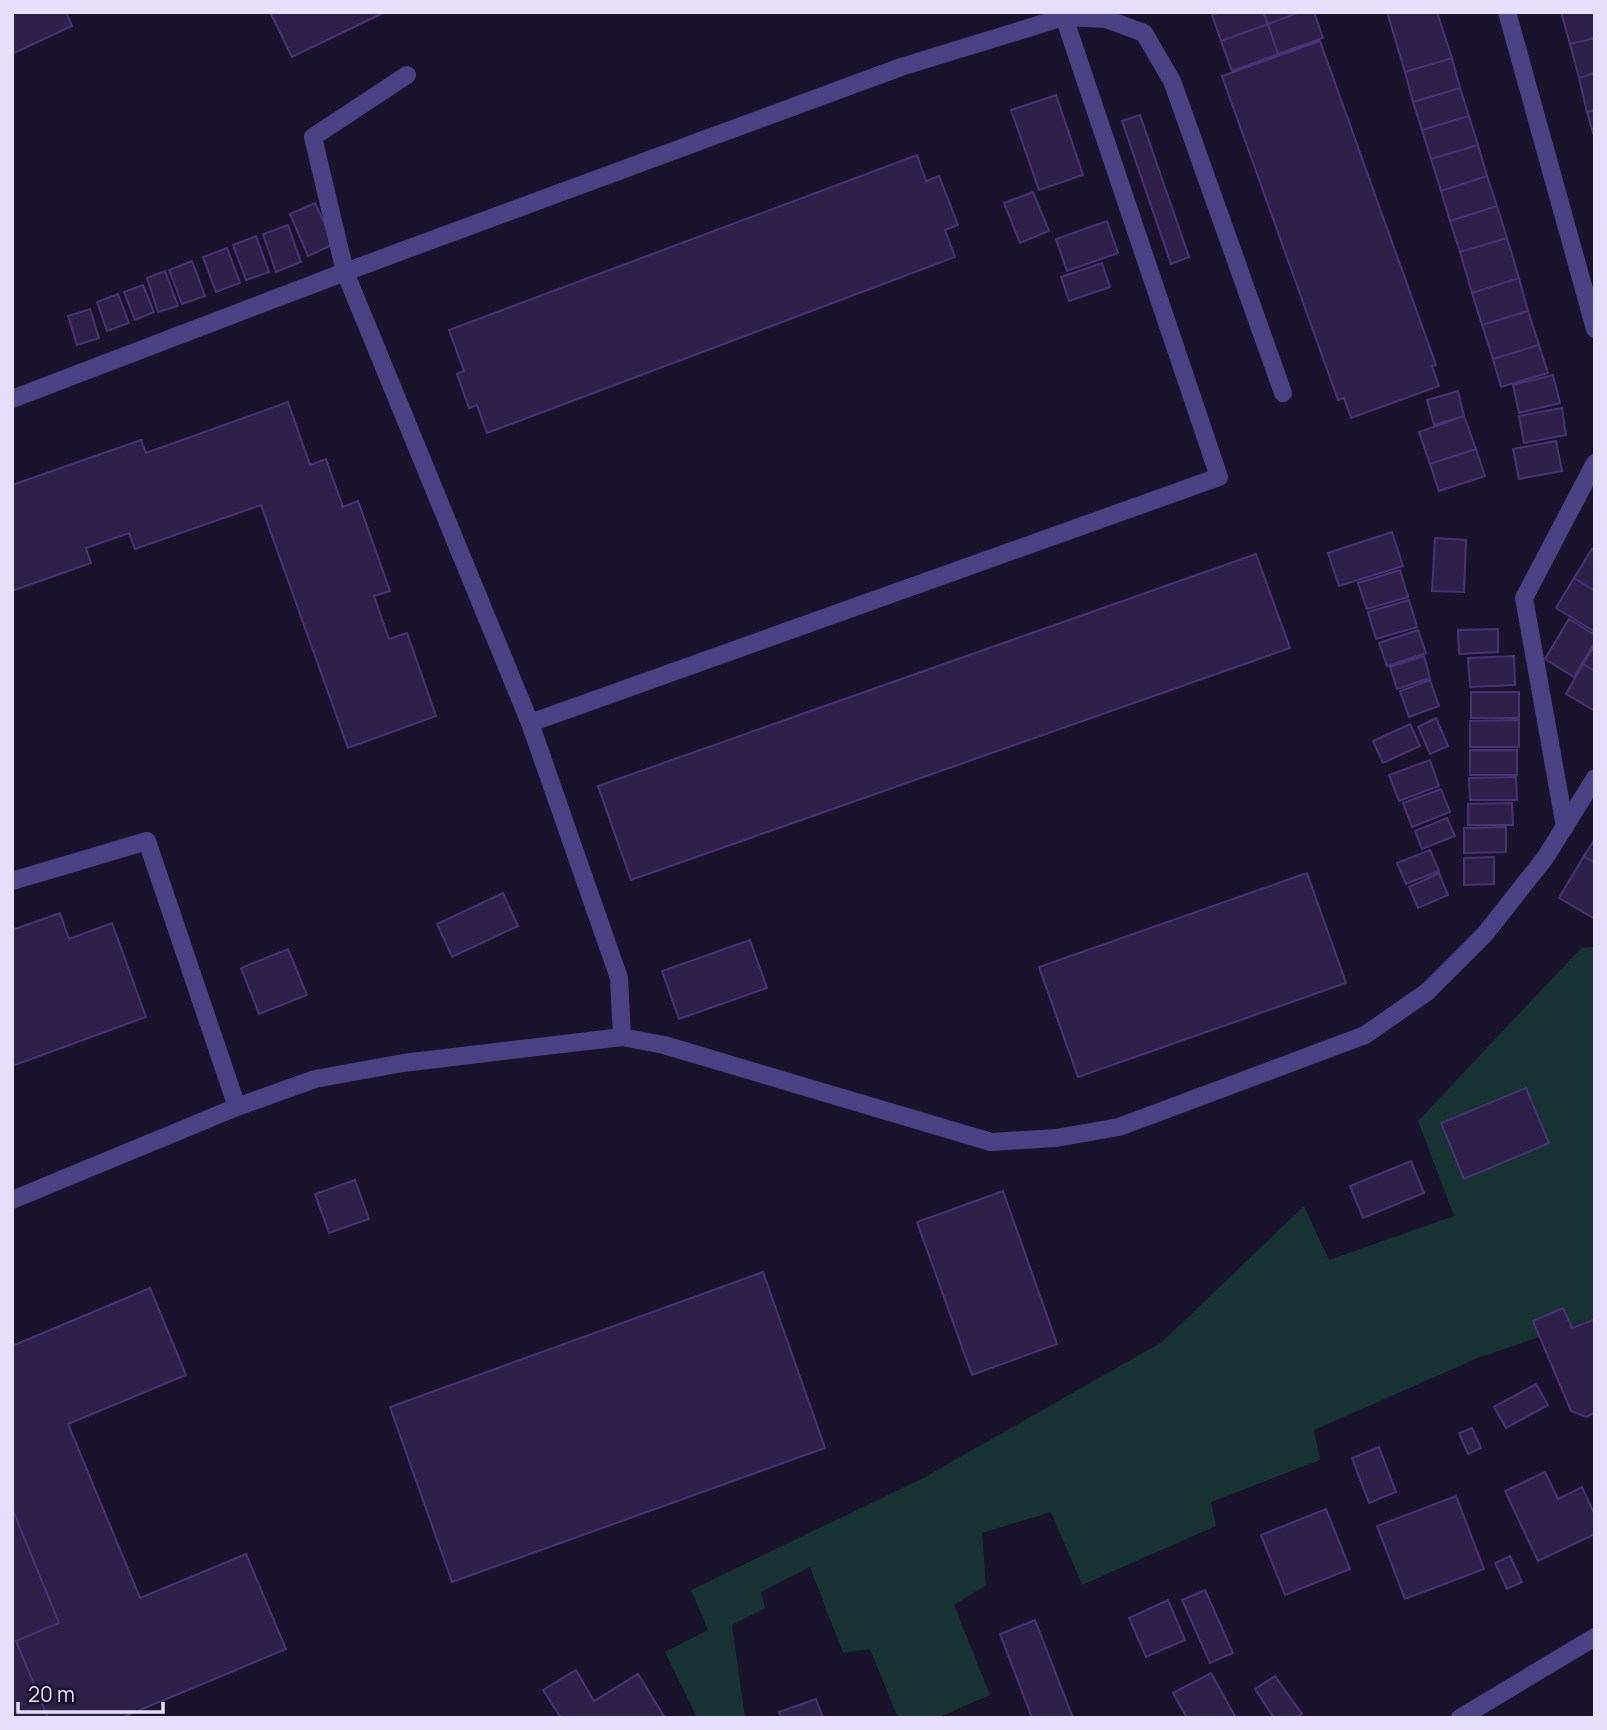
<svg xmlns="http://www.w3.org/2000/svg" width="1607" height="1730" font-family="Manrope,sans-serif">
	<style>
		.green { fill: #173334 }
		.building { fill: #2d214a; stroke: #473475; stroke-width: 2 }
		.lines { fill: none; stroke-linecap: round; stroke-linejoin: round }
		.minor { stroke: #4b4286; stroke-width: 18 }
	</style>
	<rect width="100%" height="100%" fill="#19132b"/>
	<path class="green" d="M 1595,947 L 1595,1318 L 1478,1358 L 1314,1430 L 1320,1460 L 1211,1502 L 1216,1526 L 1082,1585 L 1051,1512 L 982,1533 L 986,1585 L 954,1605 L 990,1695 L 937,1718 L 898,1718 L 870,1649 L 843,1653 L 810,1567 L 761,1592 L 765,1608 L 732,1625 L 745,1718 L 697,1718 L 665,1652 L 708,1630 L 691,1590 L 925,1477 L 1162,1342 L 1304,1206 L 1329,1260 L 1454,1216 L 1418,1121 L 1581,948 Z"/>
	<path class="building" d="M 12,12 L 66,12 L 72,26 L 12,54 Z
		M 270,12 L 385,12 L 292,57 Z
		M 1220,12 L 1263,12 L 1268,24 L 1221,41 L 1212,15 Z
		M 1263,12 L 1300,12 L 1268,24 Z
		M 1300,12 L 1314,12 L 1323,38 L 1278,54 L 1268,24 Z
		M 1387,12 L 1437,12 L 1452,58 L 1405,72 Z
		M 1561,12 L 1595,12 L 1595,38 L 1570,44 Z
		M 1268,24 L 1278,54 L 1232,71 L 1221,41 Z
		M 1595,38 L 1595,73 L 1579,78 L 1570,44 Z
		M 1320,41 L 1436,365 L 1432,366 L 1439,386 L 1351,418 L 1344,398 L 1338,400 L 1222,76 Z
		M 1452,58 L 1460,88 L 1413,102 L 1405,72 Z
		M 1595,73 L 1595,110 L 1587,112 L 1579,78 Z
		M 1460,88 L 1469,116 L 1422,130 L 1413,102 Z
		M 1056,95 L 1083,175 L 1039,190 L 1011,110 Z
		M 1595,110 L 1595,140 L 1587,112 Z
		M 1140,115 L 1189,257 L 1171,264 L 1122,121 Z
		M 1469,116 L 1478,145 L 1431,159 L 1422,130 Z
		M 1478,145 L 1487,176 L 1441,191 L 1431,159 Z
		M 917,155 L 926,181 L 939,176 L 958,225 L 945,230 L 955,257 L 487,433 L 477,405 L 469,408 L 457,374 L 464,371 L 449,330 Z
		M 1487,176 L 1497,206 L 1450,221 L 1441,191 Z
		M 1033,192 L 1049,231 L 1020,243 L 1004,203 Z
		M 315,203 L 334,244 L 308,256 L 290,214 Z
		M 1497,206 L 1507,238 L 1460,252 L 1450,221 Z
		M 1107,221 L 1118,253 L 1067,271 L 1056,239 Z
		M 288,225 L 301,262 L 276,272 L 263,234 Z
		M 256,236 L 269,272 L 246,280 L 233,245 Z
		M 1507,238 L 1519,278 L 1472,293 L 1460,252 Z
		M 227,248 L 240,283 L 216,292 L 203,257 Z
		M 192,261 L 205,296 L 182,304 L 169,270 Z
		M 1102,263 L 1110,287 L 1069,301 L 1061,277 Z
		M 165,271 L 178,306 L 158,312 L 147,278 Z
		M 1519,278 L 1528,311 L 1482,325 L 1472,293 Z
		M 143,285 L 154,312 L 135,320 L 124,292 Z
		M 118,294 L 129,323 L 107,331 L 97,302 Z
		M 90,309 L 99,338 L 77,345 L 68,316 Z
		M 1528,311 L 1539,345 L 1493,359 L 1482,325 Z
		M 1539,345 L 1548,373 L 1501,387 L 1493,359 Z
		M 1553,375 L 1560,403 L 1519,413 L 1513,385 Z
		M 1458,391 L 1464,416 L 1434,425 L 1427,400 Z
		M 288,402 L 310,465 L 326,459 L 343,507 L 358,501 L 390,591 L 374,596 L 389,639 L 407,633 L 436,716 L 348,748 L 261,505 L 135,549 L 129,533 L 86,548 L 91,563 L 12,591 L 12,485 L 141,440 L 146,453 Z
		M 1562,408 L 1566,435 L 1524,443 L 1519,416 Z
		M 1464,416 L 1476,449 L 1430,464 L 1419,432 Z
		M 1556,441 L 1562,471 L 1519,479 L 1513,449 Z
		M 1476,449 L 1485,476 L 1439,491 L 1430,464 Z
		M 1392,532 L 1403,566 L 1339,586 L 1328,553 Z
		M 1435,538 L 1466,540 L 1464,592 L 1432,591 Z
		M 1592,549 L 1595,551 L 1595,591 L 1574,578 Z
		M 1256,554 L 1290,648 L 631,880 L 598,786 Z
		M 1400,570 L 1408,597 L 1367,609 L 1358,583 Z
		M 1574,578 L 1595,591 L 1595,632 L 1556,608 Z
		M 1409,600 L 1417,627 L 1376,639 L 1368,612 Z
		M 1569,619 L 1595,635 L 1595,642 L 1574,677 L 1545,659 Z
		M 1498,629 L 1498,652 L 1459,654 L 1458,630 Z
		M 1418,630 L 1426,653 L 1387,666 L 1379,643 Z
		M 1595,645 L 1595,671 L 1583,664 Z
		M 1424,656 L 1430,678 L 1397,689 L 1390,667 Z
		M 1514,656 L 1515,685 L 1470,687 L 1468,658 Z
		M 1583,664 L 1595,671 L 1595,711 L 1566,694 Z
		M 1430,680 L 1439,706 L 1409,717 L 1400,691 Z
		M 1471,692 L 1519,692 L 1519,718 L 1471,718 Z
		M 1436,718 L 1448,746 L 1430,754 L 1418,727 Z
		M 1519,720 L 1519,747 L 1470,747 L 1470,721 Z
		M 1410,724 L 1420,746 L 1383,763 L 1373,741 Z
		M 1470,750 L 1517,750 L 1517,775 L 1470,775 Z
		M 1430,760 L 1439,786 L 1399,801 L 1389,775 Z
		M 1516,777 L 1517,800 L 1470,800 L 1469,778 Z
		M 1441,789 L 1450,812 L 1412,827 L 1403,803 Z
		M 1512,803 L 1513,825 L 1468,825 L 1468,804 Z
		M 1447,818 L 1455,836 L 1422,849 L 1415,831 Z
		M 1506,827 L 1506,852 L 1464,853 L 1464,828 Z
		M 1595,839 L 1595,863 L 1584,856 Z
		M 1430,850 L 1439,871 L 1406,884 L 1397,863 Z
		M 1584,856 L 1595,863 L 1595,919 L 1559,898 Z
		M 1494,857 L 1494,884 L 1464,885 L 1464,858 Z
		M 1307,873 L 1346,983 L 1078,1077 L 1039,967 Z
		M 1439,873 L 1448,895 L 1418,908 L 1409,887 Z
		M 503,893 L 518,926 L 452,957 L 437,924 Z
		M 60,913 L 69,939 L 112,923 L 146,1017 L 12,1066 L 12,930 Z
		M 750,940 L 767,988 L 679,1019 L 662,971 Z
		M 288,949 L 307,995 L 259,1014 L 241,968 Z
		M 1526,1088 L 1549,1143 L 1464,1179 L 1441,1123 Z
		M 1411,1161 L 1424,1193 L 1363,1218 L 1350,1186 Z
		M 355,1180 L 369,1219 L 329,1233 L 315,1194 Z
		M 1003,1191 L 1057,1344 L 972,1375 L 917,1222 Z
		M 763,1272 L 825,1448 L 452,1582 L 390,1407 Z
		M 150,1288 L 186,1375 L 68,1424 L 140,1598 L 246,1554 L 286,1649 L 121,1718 L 48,1718 L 16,1641 L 59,1623 L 12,1508 L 12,1346 Z
		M 1563,1308 L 1572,1328 L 1595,1319 L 1595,1413 L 1586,1417 L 1571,1411 L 1533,1321 Z
		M 1536,1384 L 1548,1405 L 1506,1428 L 1494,1407 Z
		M 1472,1428 L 1481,1448 L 1468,1454 L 1459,1433 Z
		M 1379,1447 L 1396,1492 L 1369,1503 L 1352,1458 Z
		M 1545,1472 L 1558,1499 L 1582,1487 L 1595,1515 L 1595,1534 L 1538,1561 L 1505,1491 Z
		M 1456,1496 L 1484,1569 L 1405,1599 L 1377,1526 Z
		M 12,1508 L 59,1623 L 16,1641 L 48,1718 L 12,1718 Z
		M 1326,1509 L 1350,1569 L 1285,1595 L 1261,1535 Z
		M 1510,1556 L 1522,1582 L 1507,1589 L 1495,1563 Z
		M 1205,1590 L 1233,1653 L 1210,1663 L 1182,1600 Z
		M 1168,1600 L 1185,1640 L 1146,1657 L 1129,1618 Z
		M 1035,1620 L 1073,1718 L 1032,1718 L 1000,1634 Z
		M 576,1670 L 594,1701 L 638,1674 L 665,1718 L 561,1718 L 543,1690 Z
		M 1211,1673 L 1236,1718 L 1187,1718 L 1173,1693 Z
		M 1275,1676 L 1302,1714 L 1296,1718 L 1274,1718 L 1255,1689 Z
		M 816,1699 L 823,1718 L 781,1718 L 779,1712 Z"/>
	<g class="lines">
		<path class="minor" d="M 1064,12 L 1064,17 L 1106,19 L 1144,33 L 1172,81 L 1283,393
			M 1507,12 L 1595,329
			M 407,75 L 313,137 L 345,272 L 530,723
			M 12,399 L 345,272 L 901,67 L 1064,17 L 1219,477 L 530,723 L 619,978 L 622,1037
			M 1565,827 L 1524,598 L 1595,463
			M 12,881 L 147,841 L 237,1107
			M 12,1200 L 237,1107 L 315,1079 L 403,1063 L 622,1037 L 664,1045 L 991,1142 L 1056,1138 L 1119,1127 L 1365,1035 L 1427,992 L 1485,934 L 1545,858 L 1595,778
			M 1460,1718 L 1595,1637"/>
	</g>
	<rect width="1607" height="1730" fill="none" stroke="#e5dffd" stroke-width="28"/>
	<path d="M18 1702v10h145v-10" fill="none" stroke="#e5dffd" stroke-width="3.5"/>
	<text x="28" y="1702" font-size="21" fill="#e5dffd" stroke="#19132b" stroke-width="5" paint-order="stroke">20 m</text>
</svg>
